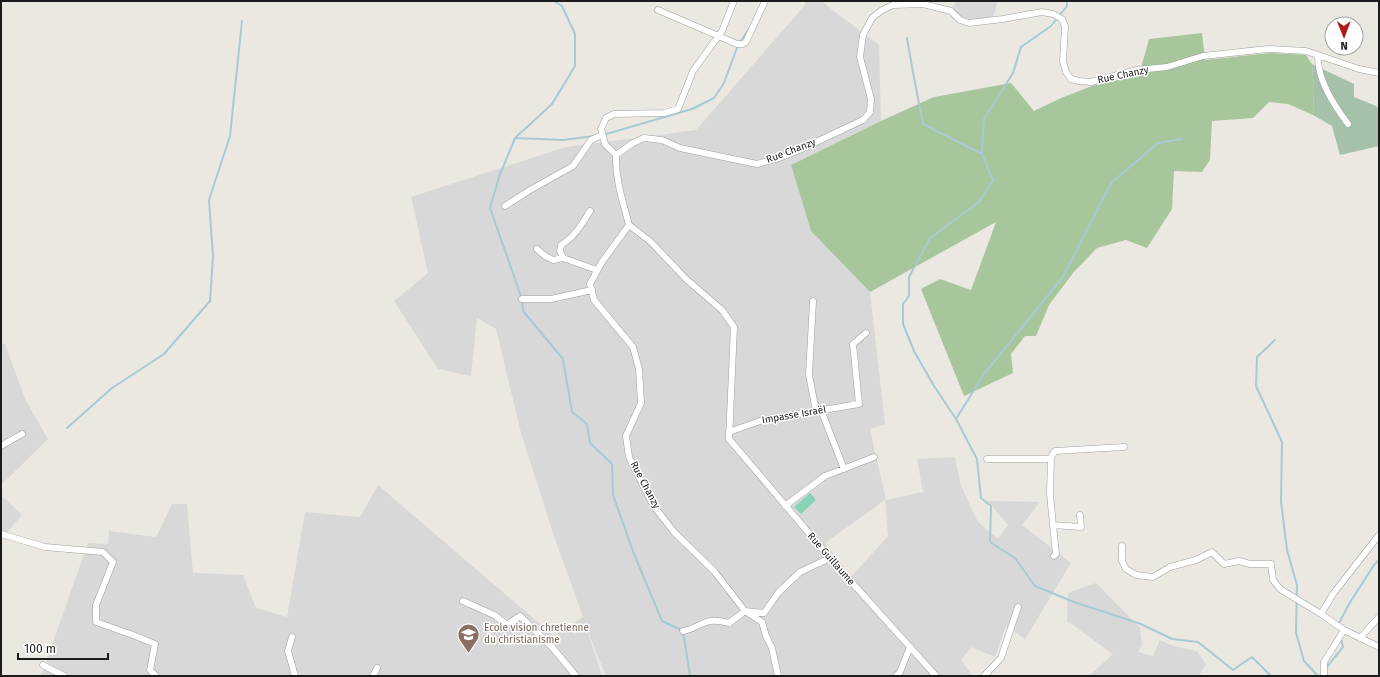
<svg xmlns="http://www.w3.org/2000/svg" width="1380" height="677" font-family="'Fira Sans',sans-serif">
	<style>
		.residential { fill: #d9d8d8; fill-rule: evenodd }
		.forest { fill: #a8c69b }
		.cemetery { fill: #a6c1aa }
		.pitch { fill: #88d2b6 }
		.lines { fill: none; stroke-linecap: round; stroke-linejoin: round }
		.stream { stroke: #a7cad4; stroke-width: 2 }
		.street-casing { stroke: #9f9f9f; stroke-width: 7 }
		.street { stroke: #fff; stroke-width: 6 }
		.labels { text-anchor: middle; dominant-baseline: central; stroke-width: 3; stroke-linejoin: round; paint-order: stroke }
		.street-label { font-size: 10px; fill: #1b1b1b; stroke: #fff }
		.education-label { font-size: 10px; fill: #785e54; stroke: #fff; text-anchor: start }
	</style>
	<rect width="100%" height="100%" fill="#ebe8e2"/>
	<path class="residential" d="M 805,1 L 822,1 L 826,5 L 879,45 L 881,121 L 791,165 L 811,231 L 870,292 L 885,424 L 870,429 L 886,500 L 923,492 L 917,459 L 955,457 L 961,486 L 978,522 L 998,539 L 1008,525 L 988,501 L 1040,502 L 1022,525 L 1071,563 L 1025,639 L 1006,626 L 995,657 L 971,647 L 961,660 L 973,676 L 940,676 L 935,670 L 929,676 L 606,676 L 586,627 L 602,676 L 41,676 L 88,543 L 108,544 L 109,531 L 156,537 L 172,504 L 187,504 L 193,573 L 243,575 L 256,608 L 287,617 L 305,512 L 360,517 L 378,485 L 554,636 L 583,617 L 554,536 L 521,433 L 496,329 L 477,318 L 471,376 L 438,369 L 394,301 L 428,273 L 411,197 L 566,147 L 696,130 L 805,5 ZM 885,500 L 888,536 L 851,577 L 825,543 Z
		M 956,1 L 998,1 L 992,19 L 971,21 L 962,17 L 952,9 Z
		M 1,343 L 5,344 L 25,399 L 48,439 L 1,485 Z
		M 1,495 L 22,515 L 1,539 Z
		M 1096,583 L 1140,628 L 1142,645 L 1138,652 L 1153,656 L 1160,640 L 1173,646 L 1197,651 L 1206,664 L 1199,676 L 1089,676 L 1113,654 L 1067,621 L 1068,593 Z"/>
	<path class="forest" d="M 1202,33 L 1205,60 L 1270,53 L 1306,55 L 1312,64 L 1314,90 L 1313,115 L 1288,104 L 1269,102 L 1253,118 L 1212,121 L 1210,160 L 1202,172 L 1174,171 L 1172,209 L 1147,248 L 1126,240 L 1097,248 L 1073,273 L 1049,305 L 1036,336 L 1025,336 L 1011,354 L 1013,373 L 964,396 L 921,289 L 940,279 L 971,290 L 996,222 L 870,292 L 811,231 L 791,165 L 881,121 L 934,97 L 1011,83 L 1034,111 L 1061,98 L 1092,86 L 1139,75 L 1149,39 Z"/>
	<path class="cemetery" d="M 1312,64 L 1354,84 L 1354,97 L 1376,106 L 1379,109 L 1379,146 L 1340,155 L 1332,126 L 1313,115 L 1314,90 Z"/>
	<path class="pitch" d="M 810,493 L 816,500 L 801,514 L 794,507 Z"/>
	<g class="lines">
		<path class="stream" d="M 1067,1 L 1067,6 L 1051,26 L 1021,47 L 1013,73 L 984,119 L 982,154 L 993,180 L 979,202 L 930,238 L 909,277 L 909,296 L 903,304 L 903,324 L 914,351 L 934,386 L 956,419 L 977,459 L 981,498 L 991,506 L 990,542 L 1015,558 L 1035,586 L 1074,602 L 1141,624 L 1172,639 L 1198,642 L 1233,670 L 1252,657 L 1271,676
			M 907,38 L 912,67 L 923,124 L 982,154
			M 740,42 L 749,29
			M 603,135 L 692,109 L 714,98 L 724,83 L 738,45
			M 595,136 L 563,140 L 515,138 L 499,177 L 490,208 L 522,299 L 523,311 L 563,359 L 572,412 L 587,424 L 590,443 L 612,464 L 613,495 L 634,554 L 662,621 L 683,631 L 690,676
			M 515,138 L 552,104 L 575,66 L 575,34 L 562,6 L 554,1
			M 1275,340 L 1257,357 L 1256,386 L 1282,442 L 1281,501 L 1287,550 L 1297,585 L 1296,633 L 1304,661 L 1318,676
			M 956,419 L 984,374 L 1063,277 L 1111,183 L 1158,143 L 1182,139
			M 67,428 L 112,388 L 164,354 L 210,301 L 213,256 L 209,200 L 230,136 L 242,21
			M 1338,625 L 1349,604 L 1374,565 L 1379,560
			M 1326,668 L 1343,647 L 1341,639"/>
		<defs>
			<path id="street" d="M 658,10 L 737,44 L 743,44 L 746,42 L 765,1
				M 1318,55 C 1317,80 1334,105 1348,124
				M 616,155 L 605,144 L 601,129 L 606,118 L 614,114 L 664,113 L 678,109 L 693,71 L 722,31 L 734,1
				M 505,206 L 530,190 L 573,166 L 591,140 L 602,135
				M 629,225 L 651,242 L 686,279 L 722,310 L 734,327 L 729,439 L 830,558 L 936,676
				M 537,249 L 545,256 L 553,260 L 563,258 L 597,270
				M 563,258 L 560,251 L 561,245 C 575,237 582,224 590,211
				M 522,299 L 551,299 L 592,290
				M 813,301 L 809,375 L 816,411
				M 821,410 L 844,469
				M 729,432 L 763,420 L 859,404 L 853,344 L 866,333
				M 1,446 L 22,434
				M 987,459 L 1051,459
				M 785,506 L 825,476 L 874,457
				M 1053,525 L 1050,494 L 1051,457 L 1055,451 L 1124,447
				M 1,534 L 45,547 L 103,552 L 113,562 L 96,605 L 96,622 L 133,635 L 155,644 L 150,670 L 156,676
				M 1122,546 L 1122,561 L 1126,569 L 1136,575 L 1153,577 L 1170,567 L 1196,560 L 1212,552 L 1224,564 L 1239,561 L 1250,564 L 1271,564 L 1273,580 L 1280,589 L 1321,614 L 1344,630 L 1379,647
				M 1054,556 L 1056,554 L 1053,525 L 1081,527 L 1080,515
				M 463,601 L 494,615 L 506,624 L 508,624 L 520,616 L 552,647 L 576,676
				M 1321,614 L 1333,594 L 1379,535
				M 683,631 C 691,630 696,626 704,623 C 711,619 721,621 729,623 L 745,611 L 764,613 L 778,593 L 800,572 L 830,558
				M 292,637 L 288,651 L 295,676
				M 1360,638 L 1379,617
				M 43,665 L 64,676
				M 373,676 L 377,668
				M 778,676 L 772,648 L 766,636 L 762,622 L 745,611 L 714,571 L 674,532 L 653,505 L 629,457 L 626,436 L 641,403 L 639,369 L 633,347 L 594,300 L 590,284 L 602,262 L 629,225 C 623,202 615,179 616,155 L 633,143 L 644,138 L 662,140 L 680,148 L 757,164 L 779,158 L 797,151 L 863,120 L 870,112 L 871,99 L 860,57 L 863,35 L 872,18 L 882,10 L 893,5 L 923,4 L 951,11 L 960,20 L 969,23 L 1003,19 L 1042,12 L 1053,14 L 1062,19 L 1065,26 L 1063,61 L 1066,72 L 1071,79 L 1079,81 L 1091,82 L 1137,70 L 1167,67 L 1203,56 L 1268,49 L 1306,51 L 1359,69 L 1379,73
				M 896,676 L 900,672 L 910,647
				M 984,676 L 1001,658 L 1018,607
				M 1324,676 L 1324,662 L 1344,630"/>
		</defs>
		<use href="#street" class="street-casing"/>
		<use href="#street" class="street"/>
	</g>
	<defs>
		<symbol id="school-pin" viewBox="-11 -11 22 30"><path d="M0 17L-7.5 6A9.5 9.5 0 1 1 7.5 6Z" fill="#8d6e63" stroke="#fff"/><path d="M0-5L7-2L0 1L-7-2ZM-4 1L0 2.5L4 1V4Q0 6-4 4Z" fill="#fff"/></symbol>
	</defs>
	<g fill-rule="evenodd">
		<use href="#school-pin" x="456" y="622" width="25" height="34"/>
	</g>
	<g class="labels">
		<g class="street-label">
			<text transform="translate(1123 75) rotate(-12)">Rue Chanzy</text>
			<text transform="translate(791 151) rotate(-21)">Rue Chanzy</text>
			<text transform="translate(794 415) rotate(-10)">Impasse Israël</text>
			<text transform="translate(645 485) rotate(62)">Rue Chanzy</text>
			<text transform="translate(831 559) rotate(49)">Rue Guillaume</text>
		</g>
		<g class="education-label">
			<text x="484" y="628">Ecole vision chretienne<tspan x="484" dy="12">du christianisme</tspan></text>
		</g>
	</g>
	<rect width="1380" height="677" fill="none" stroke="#1b1b1b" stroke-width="4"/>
	<g transform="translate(1344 36) rotate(179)"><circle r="19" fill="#ffffff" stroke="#a4a4a4"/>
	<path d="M0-3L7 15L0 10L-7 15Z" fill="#af1817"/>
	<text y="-6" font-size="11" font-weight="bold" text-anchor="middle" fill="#1b1b1b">N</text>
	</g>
	<path d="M18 653v6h90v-6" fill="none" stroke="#1b1b1b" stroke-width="2"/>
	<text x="24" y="653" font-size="12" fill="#1b1b1b" stroke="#ffffff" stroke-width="3" paint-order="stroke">100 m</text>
</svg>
